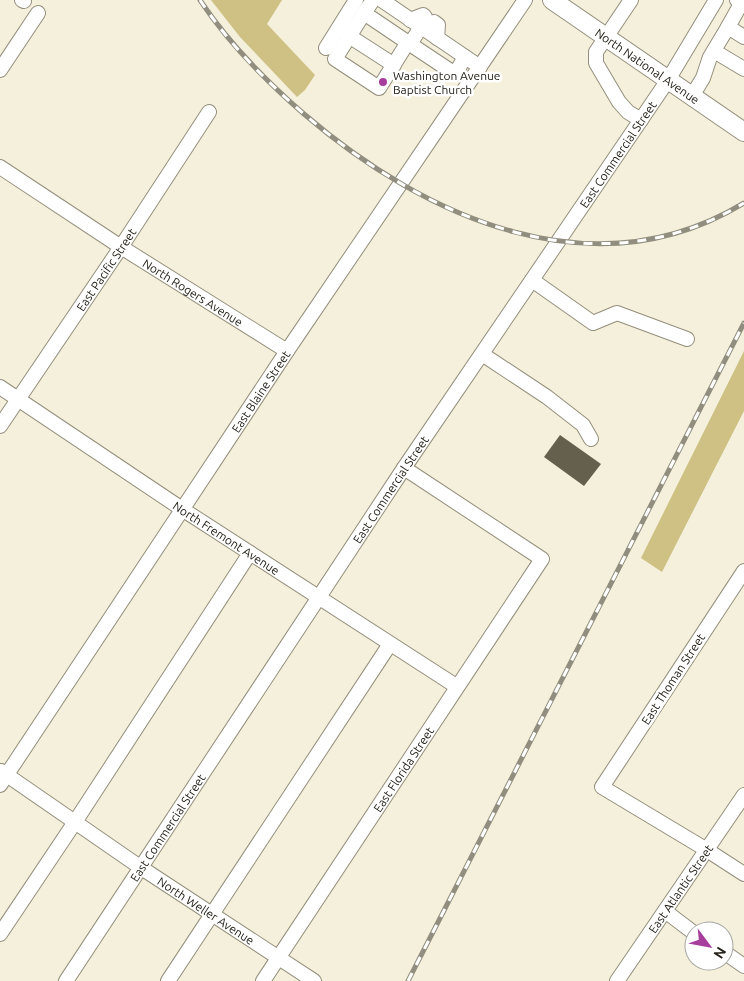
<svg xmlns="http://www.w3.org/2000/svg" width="744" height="981" font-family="Ubuntu,sans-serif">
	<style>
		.green { fill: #cfc084 }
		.building { fill: #65604e }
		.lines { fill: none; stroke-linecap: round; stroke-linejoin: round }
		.minor-casing { stroke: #948f7c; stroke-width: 16 }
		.major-casing { stroke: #948f7c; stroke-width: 20 }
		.minor { stroke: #fff; stroke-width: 14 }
		.major { stroke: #fff; stroke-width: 18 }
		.rail-casing { stroke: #918e7f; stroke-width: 5 }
		.rail { stroke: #fff; stroke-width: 3; stroke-dasharray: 9; stroke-linecap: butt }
		.poi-dot { fill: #a73d9d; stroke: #fff; stroke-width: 2 }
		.labels { text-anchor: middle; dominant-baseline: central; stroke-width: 5; stroke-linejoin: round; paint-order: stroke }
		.street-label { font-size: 12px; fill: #24221a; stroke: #fff }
		.poi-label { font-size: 12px; fill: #24221a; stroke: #fff; text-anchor: start }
	</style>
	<rect width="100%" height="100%" fill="#f5f0db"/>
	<path class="green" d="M 211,0 L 282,0 L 267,24 L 315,75 L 305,90 L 297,97 L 240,37 Z
		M 744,351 L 744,411 L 662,572 L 641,558 Z"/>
	<path class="building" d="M 560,435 L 601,464 L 584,486 L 544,457 Z"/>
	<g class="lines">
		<defs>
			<g id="minor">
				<path d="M 22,0 L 24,1"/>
				<path d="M 373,0 L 364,13 L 410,44"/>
				<path d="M 384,0 L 383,1 L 480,67"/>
				<path d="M 631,0 L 596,52 L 596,63 L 619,102 L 628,112 L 641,120"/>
				<path d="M 737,0 L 742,2 L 728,27 L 744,37"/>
				<path d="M 364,13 L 335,59 L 379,88 L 408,42"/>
				<path d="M 410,20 L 423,15 L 425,17"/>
				<path d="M 434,22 L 438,25 L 437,38"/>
				<path d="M 421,27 L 410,44 L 455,74 L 465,57"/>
				<path d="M 349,36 L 394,65"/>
				<path d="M 326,48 L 356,0"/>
				<path d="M 714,51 L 744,69"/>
				<path d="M 0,70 L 38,13"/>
				<path d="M 692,96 L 703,78 L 710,57 L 728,27"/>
				<path id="s1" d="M 0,167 L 121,247 L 287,351"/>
				<path d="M 532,280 L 593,323 L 617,313 L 687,339"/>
				<path d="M 482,354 L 547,397 L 583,425 L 591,439"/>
				<path id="s2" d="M 0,387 L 182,509 L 456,686"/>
				<path id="s3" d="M 0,426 L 121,247 L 209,112"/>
				<path d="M 744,571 L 602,787 L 707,850 L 744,874"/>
				<path id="s4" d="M 1,771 L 140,867 L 314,981"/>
				<path id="s5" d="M 0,785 L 287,351 L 525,0"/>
				<path d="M 665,911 L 694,933"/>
				<path d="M 0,934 L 75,822 L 250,553"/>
				<path d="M 724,952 L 744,966"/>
				<path id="s6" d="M 66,981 L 404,468 L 668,80 L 716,0"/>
				<path d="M 168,981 L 390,644"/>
				<path id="s7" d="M 263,981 L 542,559 L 404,468"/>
				<path id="s8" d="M 617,981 L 744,795"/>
			</g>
			<g id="major">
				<path id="s9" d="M 552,0 L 744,132"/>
			</g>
		</defs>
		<use href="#minor" class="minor-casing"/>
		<use href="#major" class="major-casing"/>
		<use href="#minor" class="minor"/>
		<use href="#major" class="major"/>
		<defs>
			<path id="rail" d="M 200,0 C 229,44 265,80 304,114 C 425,218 594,294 744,203
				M 408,981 L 744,323"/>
		</defs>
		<use href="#rail" class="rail-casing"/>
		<use href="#rail" class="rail"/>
	</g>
	<circle class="poi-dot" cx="383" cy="82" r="5"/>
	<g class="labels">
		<g class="street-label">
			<text stroke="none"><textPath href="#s9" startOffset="116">North National Avenue</textPath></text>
			<text stroke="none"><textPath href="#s6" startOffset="994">East Commercial Street</textPath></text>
			<text stroke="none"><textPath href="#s3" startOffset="189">East Pacific Street</textPath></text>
			<text stroke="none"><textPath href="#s1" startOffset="230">North Rogers Avenue</textPath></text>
			<text stroke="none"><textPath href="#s5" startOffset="472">East Blaine Street</textPath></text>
			<text stroke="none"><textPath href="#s6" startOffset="589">East Commercial Street</textPath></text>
			<text stroke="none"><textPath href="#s2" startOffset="272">North Fremont Avenue</textPath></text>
			<text transform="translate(673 679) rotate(-57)">East Thoman Street</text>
			<text stroke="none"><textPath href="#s7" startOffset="254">East Florida Street</textPath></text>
			<text stroke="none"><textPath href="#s6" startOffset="184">East Commercial Street</textPath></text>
			<text stroke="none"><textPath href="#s8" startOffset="112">East Atlantic Street</textPath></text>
			<text stroke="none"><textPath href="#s4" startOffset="248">North Weller Avenue</textPath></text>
		</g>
		<g class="poi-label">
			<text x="393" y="75">Washington Avenue<tspan x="393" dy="14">Baptist Church</tspan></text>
		</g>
	</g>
	<g transform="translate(709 946) rotate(122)"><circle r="24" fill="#ffffff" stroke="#a7a7a3"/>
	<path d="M0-4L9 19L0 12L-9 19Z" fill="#a73d9d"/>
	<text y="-8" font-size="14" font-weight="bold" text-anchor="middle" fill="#24221a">N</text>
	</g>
</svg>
